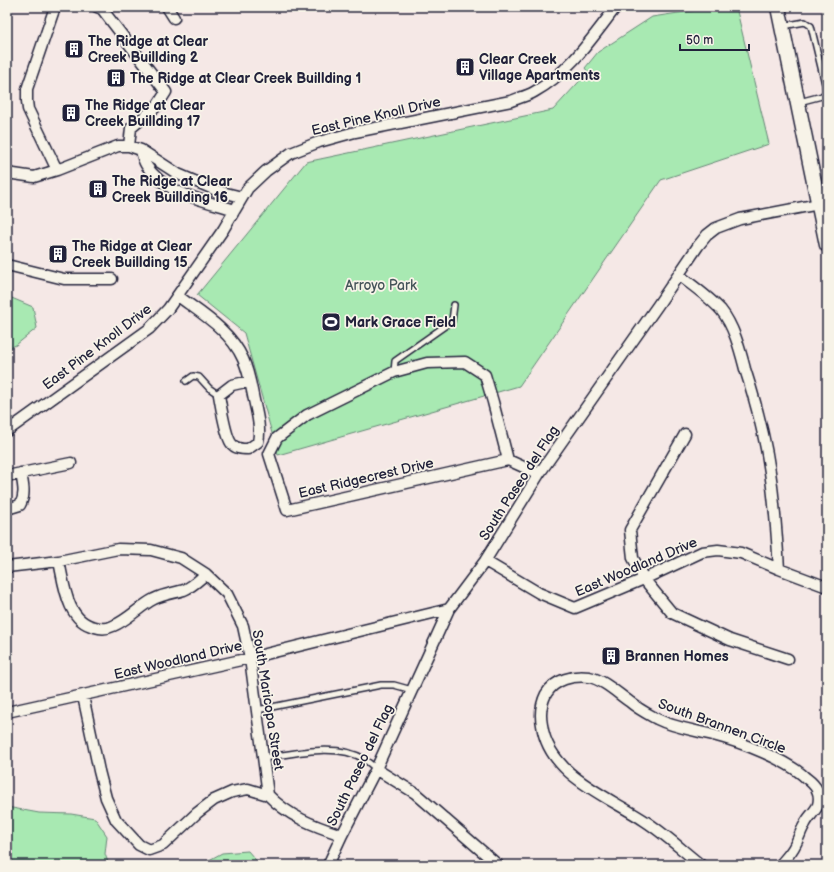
<svg xmlns="http://www.w3.org/2000/svg" width="834" height="872" font-family="'Balsamiq Sans',sans-serif">
	<style>
		.green { fill: #a8e9b2; stroke: #658676 }
		.lines { fill: none; stroke-linecap: round; stroke-linejoin: round }
		.lane-casing { stroke: #22223b; stroke-width: 8 }
		.street-casing { stroke: #22223b; stroke-width: 13 }
		.secondary-casing { stroke: #22223b; stroke-width: 17 }
		.lane { stroke: #f7f3e8; stroke-width: 5 }
		.street { stroke: #f7f3e8; stroke-width: 10 }
		.secondary { stroke: #f7f3e8; stroke-width: 14 }
		.labels { text-anchor: middle; dominant-baseline: central; stroke-width: 3.5; stroke-linejoin: round; paint-order: stroke }
		.poi-label { font-size: 14px; font-weight: bold; fill: #22223b; stroke: #f7f3e8; text-anchor: start }
		.street-label { font-size: 14px; fill: #22223b; stroke: #f7f3e8 }
		.park-label { font-size: 14px; fill: #445459; stroke: #f7f3e8 }
	</style>
	<rect width="100%" height="100%" fill="#f5e8e6"/>
	<filter id="ink" filterUnits="userSpaceOnUse"><feTurbulence type="fractalNoise" baseFrequency=".025" numOctaves="2"/><feDisplacementMap in="SourceGraphic" scale="8" xChannelSelector="R" yChannelSelector="G"/><feConvolveMatrix kernelMatrix="1 2 1 2 8 2 1 2 1" color-interpolation-filters="sRGB"/></filter>
	<g filter="url(#ink)">
		<path class="green" d="M 718,7 L 736,7 L 769,144 L 661,180 L 519,386 L 278,455 L 244,333 L 197,295 L 306,162 L 553,110 L 588,72 L 585,68 L 598,52 L 652,17 Z
			M 7,296 L 33,307 L 37,328 L 16,345 L 7,349 Z
			M 7,807 L 39,813 L 71,814 L 95,818 L 107,836 L 105,854 L 109,865 L 7,865 Z
			M 248,851 L 260,865 L 200,865 L 222,853 Z"/>
		<g class="lines">
			<defs>
				<path id="lane" d="M 783,26 L 805,22 L 811,26 L 825,84 L 826,92 L 822,96 L 799,102
					M 394,372 L 395,361 L 452,321 L 454,305
					M 186,381 L 193,376 L 199,377 L 209,388 L 219,395
					M 257,710 L 381,685 L 394,685 L 412,690
					M 263,758 C 293,754 336,742 364,759 C 368,762 372,765 376,769"/>
				<path id="street" d="M 55,7 L 27,89 L 27,101 L 28,109 L 57,170
					M 97,7 L 102,9 L 166,92 L 157,106 L 131,128 L 129,146
					M 167,7 L 174,18
					M 141,150 C 142,155 143,160 146,165 C 164,194 204,200 235,210
					M 7,173 L 34,177 L 57,170 L 118,146 L 129,146 L 141,150 L 178,174 L 218,191 L 242,197
					M 7,265 L 64,279 L 112,279
					M 679,275 C 693,286 709,297 721,310 C 734,326 740,350 745,369 C 756,403 765,437 770,472 C 775,504 777,537 779,569
					M 178,296 C 202,314 230,330 243,359 C 249,372 251,386 254,400 C 257,414 261,428 258,442 L 248,449 C 242,449 235,449 231,443 C 225,434 221,406 219,395 L 232,385 L 250,381
					M 7,431 L 149,329 L 168,309 L 223,230 L 248,188 L 266,171 L 291,153 L 319,142 L 355,132 L 511,101 C 518,98 527,96 534,92 C 569,73 592,38 616,7
					M 685,434 L 630,530 L 633,558 L 644,579 L 672,613 L 730,640 L 788,659
					M 508,460 L 493,402 L 485,375 L 465,362 L 427,363 L 394,372 L 307,415 L 277,438 L 269,454 L 287,510 L 508,460 L 539,474
					M 7,476 L 71,463
					M 7,509 L 20,505 C 26,494 23,485 21,473
					M 59,561 C 64,584 67,622 95,627 C 101,629 107,629 113,626 C 128,620 140,606 154,599 C 163,594 174,593 184,590 C 192,587 199,580 206,574
					M 485,561 L 539,593 L 575,608 L 644,579 L 702,552 L 718,550 L 741,553 L 779,569 L 827,587
					M 7,567 L 59,561 L 118,549 L 151,550 L 181,558 L 206,574 L 227,594 L 243,626 L 250,658 L 268,795 C 288,816 314,826 342,835
					M 83,696 L 99,771 L 106,798 L 116,820 L 139,845 L 149,850 L 163,845 L 197,813 L 214,800 L 232,792 L 248,789 L 268,795
					M 7,712 L 250,658 L 449,609
					M 376,769 L 415,793 L 498,865
					M 328,865 L 342,835 L 376,769 L 449,609 L 485,561 L 539,474 L 658,305 L 698,246 L 707,235 L 716,228 L 740,219 L 819,204
					M 701,865 C 682,850 665,834 645,821 C 608,796 549,776 542,725 C 540,715 541,704 546,694 C 555,679 573,675 589,677 C 604,680 617,693 630,702 C 638,709 648,714 657,719 C 675,728 694,730 713,735 C 740,742 786,759 806,778 C 810,781 815,785 817,790 C 819,794 819,801 818,805 C 815,812 808,817 805,824 C 801,830 799,838 795,845 C 792,852 785,859 780,865"/>
				<path id="secondary" d="M 778,7 L 827,245"/>
			</defs>
			<use href="#lane" class="lane-casing"/>
			<use href="#street" class="street-casing"/>
			<use href="#secondary" class="secondary-casing"/>
			<use href="#lane" class="lane"/>
			<use href="#street" class="street"/>
			<use href="#secondary" class="secondary"/>
		</g>
	</g>
	<defs>
		<symbol id="building-square" viewBox="-11 -11 22 22"><rect x="-9" y="-9" width="18" height="18" rx="4" fill="#22223b" stroke="#f7f3e8"/><path d="M-4-6H4V6H1V3H-1V6H-4ZM-2.5-4.3h1.7v1.8h-1.7ZM.8-4.3h1.7v1.8H.8ZM-2.5-1h1.7V.8h-1.7ZM.8-1h1.7V.8H.8Z" fill="#fff"/></symbol>
		<symbol id="stadium-square" viewBox="-11 -11 22 22"><rect x="-9" y="-9" width="18" height="18" rx="4" fill="#22223b" stroke="#f7f3e8"/><path d="M0-5a6.5 5 0 1 0 0 10a6.5 5 0 1 0 0-10ZM-3.5-1.8h7v3.6h-7Z" fill="#fff"/></symbol>
	</defs>
	<g fill-rule="evenodd">
		<use href="#building-square" x="63" y="38" width="22" height="22"/>
		<use href="#building-square" x="454" y="56" width="22" height="22"/>
		<use href="#building-square" x="105" y="67" width="22" height="22"/>
		<use href="#building-square" x="60" y="102" width="22" height="22"/>
		<use href="#building-square" x="87" y="178" width="22" height="22"/>
		<use href="#building-square" x="47" y="243" width="22" height="22"/>
		<use href="#stadium-square" x="320" y="311" width="22" height="22"/>
		<use href="#building-square" x="600" y="645" width="22" height="22"/>
	</g>
	<g class="labels">
		<g class="poi-label">
			<text x="88" y="41">The Ridge at Clear<tspan x="88" dy="16">Creek Buillding 2</tspan></text>
			<text x="479" y="59">Clear Creek<tspan x="479" dy="16">Village Apartments</tspan></text>
			<text x="130" y="78">The Ridge at Clear Creek Buillding 1</text>
			<text x="85" y="105">The Ridge at Clear<tspan x="85" dy="16">Creek Buillding 17</tspan></text>
			<text x="112" y="181">The Ridge at Clear<tspan x="112" dy="16">Creek Buillding 16</tspan></text>
			<text x="72" y="246">The Ridge at Clear<tspan x="72" dy="16">Creek Buillding 15</tspan></text>
			<text x="345" y="322">Mark Grace Field</text>
			<text x="625" y="656">Brannen Homes</text>
		</g>
		<g class="street-label">
			<text transform="translate(376 116) rotate(-13)">East Pine Knoll Drive</text>
			<text transform="translate(97 347) rotate(-37)">East Pine Knoll Drive</text>
			<text transform="translate(366 478) rotate(-13)">East Ridgecrest Drive</text>
			<text transform="translate(519 483) rotate(-57)">South Paseo del Flag</text>
			<text transform="translate(636 567) rotate(-23)">East Woodland Drive</text>
			<text transform="translate(178 660) rotate(-13)">East Woodland Drive</text>
			<text transform="translate(268 700) rotate(81)">South Maricopa Street</text>
			<text transform="translate(722 726) rotate(20)">South Brannen Circle</text>
			<text transform="translate(360 765) rotate(-64)">South Paseo del Flag</text>
		</g>
		<g class="park-label">
			<text x="381" y="285">Arroyo Park</text>
		</g>
	</g>
	<rect width="834" height="872" fill="none" stroke="#f7f3e8" stroke-width="24"/>
	<rect x="12" y="12" width="810" height="848" fill="none" stroke="#22223b" stroke-width="1.5" filter="url(#ink)"/>
	<path d="M680 44v6h69v-6" fill="none" stroke="#22223b" stroke-width="2"/>
	<text x="686" y="44" font-size="12" fill="#22223b" stroke="#f7f3e8" stroke-width="3" paint-order="stroke">50 m</text>
</svg>
